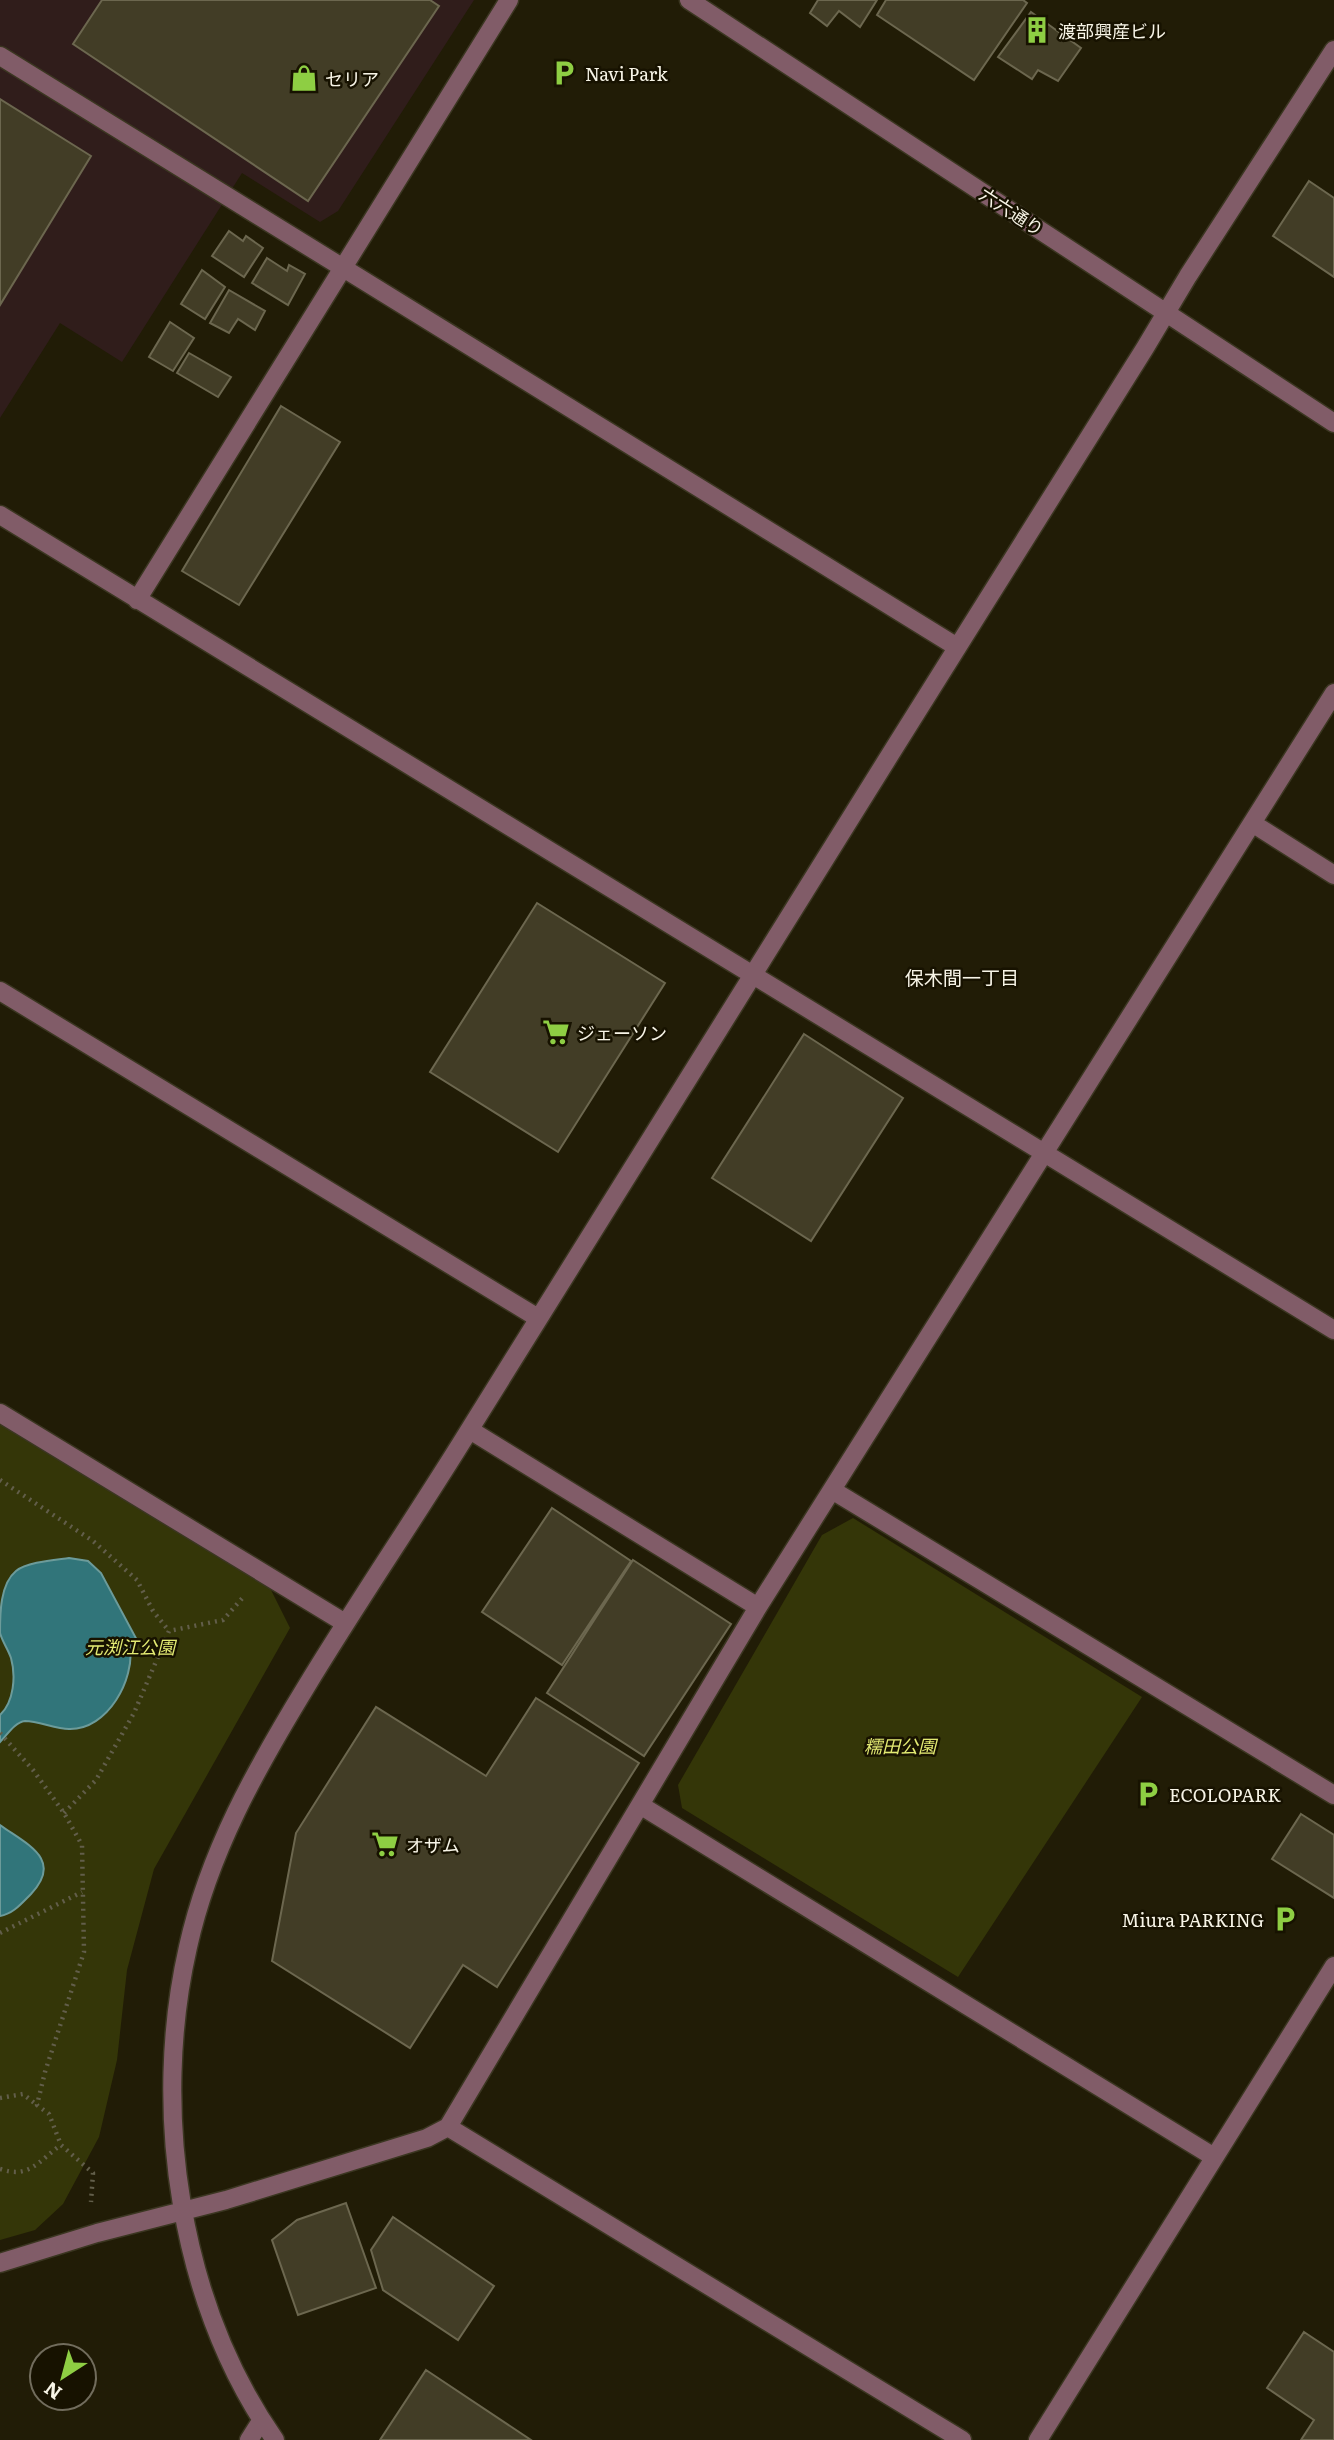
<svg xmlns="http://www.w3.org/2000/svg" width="1334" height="2440" font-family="Literata,'Noto Sans JP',serif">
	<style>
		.commercial { fill: #301d1b }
		.green { fill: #343608 }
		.water { fill: #31757a; stroke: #6c9b9a; stroke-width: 2 }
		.building { fill: #423d26; stroke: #6c674f; stroke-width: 2 }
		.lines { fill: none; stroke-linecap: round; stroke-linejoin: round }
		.minor-casing { stroke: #3b3621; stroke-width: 21 }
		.path { stroke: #625e4a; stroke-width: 4.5; stroke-dasharray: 2 5; stroke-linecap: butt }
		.minor { stroke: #815c68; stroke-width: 18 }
		.labels { text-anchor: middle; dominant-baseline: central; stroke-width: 5; stroke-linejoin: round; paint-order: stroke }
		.poi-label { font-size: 18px; fill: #f7f4e6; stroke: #171200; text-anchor: start }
		.street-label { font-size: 18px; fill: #f7f4e6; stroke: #171200 }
		.park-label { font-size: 18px; font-style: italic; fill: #e3ea72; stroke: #171200 }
		.neighbourhood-label { font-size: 19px; fill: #f7f4e6; stroke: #171200 }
	</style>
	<rect width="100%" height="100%" fill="#211c06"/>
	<path class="commercial" d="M 0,0 L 474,0 L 338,211 L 320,222 L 242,173 L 122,362 L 60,323 L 0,418 Z"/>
	<path class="green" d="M 0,1422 L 262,1572 L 290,1628 L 154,1869 L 127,1970 L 117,2060 L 99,2137 L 63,2204 L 35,2230 L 0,2240 Z
		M 853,1518 L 1142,1697 L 958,1977 L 682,1808 L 678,1785 L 822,1535 Z"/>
	<path class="water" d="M 69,1558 L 88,1561 L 101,1573 L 138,1642 L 130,1646 C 135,1679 108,1730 69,1729 C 55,1729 39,1721 25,1721 C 15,1722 7,1735 0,1742 L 0,1715 C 14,1702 16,1676 11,1658 C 8,1649 2,1641 0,1633 C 0,1614 0,1584 16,1571 C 27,1562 55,1560 69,1558 Z
		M 0,1825 C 26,1844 64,1859 31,1894 C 21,1904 13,1914 0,1916 Z"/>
	<path class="building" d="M 102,0 L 430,0 L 439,6 L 308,201 L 73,44 Z
		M 818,0 L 877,0 L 860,27 L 839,11 L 827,26 L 810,13 Z
		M 886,0 L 1023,0 L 1027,3 L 974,80 L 877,15 Z
		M 1031,12 L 1081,48 L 1058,81 L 1038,70 L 1032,79 L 998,57 Z
		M 0,99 L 91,156 L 0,305 Z
		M 1309,181 L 1334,198 L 1334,277 L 1273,236 Z
		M 229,231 L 243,241 L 246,236 L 263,248 L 244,277 L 212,256 Z
		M 267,258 L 287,271 L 289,265 L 305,274 L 288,305 L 252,283 Z
		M 202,270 L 225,287 L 205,319 L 181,304 Z
		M 229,290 L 265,311 L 255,330 L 238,319 L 229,333 L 210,323 Z
		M 170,322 L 194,338 L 173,371 L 149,357 Z
		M 189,353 L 231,377 L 218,397 L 177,373 Z
		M 281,406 L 340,442 L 239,605 L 182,571 Z
		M 537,903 L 665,983 L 558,1152 L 430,1072 Z
		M 804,1034 L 903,1098 L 811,1241 L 712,1178 Z
		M 552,1508 L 631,1561 L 562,1665 L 482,1612 Z
		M 633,1560 L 731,1624 L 644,1756 L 547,1693 Z
		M 536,1698 L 639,1763 L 497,1987 L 463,1965 L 410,2048 L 272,1961 L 296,1833 L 376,1707 L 486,1776 Z
		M 1301,1814 L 1334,1835 L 1334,1898 L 1272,1859 Z
		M 346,2203 L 376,2288 L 298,2315 L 272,2240 L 297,2220 Z
		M 393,2217 L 494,2286 L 458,2340 L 383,2290 L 371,2250 Z
		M 1304,2332 L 1334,2352 L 1334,2440 L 1301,2440 L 1314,2420 L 1267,2388 Z
		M 426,2370 L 531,2440 L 380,2440 Z"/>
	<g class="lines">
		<defs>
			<path id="minor" d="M 689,0 L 1334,423
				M 0,56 L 957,647
				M 0,515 C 443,789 891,1055 1334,1330
				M 137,600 L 509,0
				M 1252,823 L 1334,875
				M 0,991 L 538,1318
				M 0,1413 L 345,1623
				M 470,1430 L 758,1607
				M 832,1490 L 1334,1795
				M 640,1805 L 1214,2157
				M 448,2127 L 962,2440
				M 0,2263 L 97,2233 L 226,2200 L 427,2138 L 448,2127 L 758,1607 L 1334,693
				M 249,2440 L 261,2421
				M 275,2440 C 179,2302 151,2109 188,1947 C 209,1852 256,1769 306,1687 C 360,1598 419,1512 473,1424 C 696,1065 920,706 1145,348 L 1188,276 L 1334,50
				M 1038,2440 L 1334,1966"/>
		</defs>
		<use href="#minor" class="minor-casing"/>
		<path class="path" d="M 0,1480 L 93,1541 L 137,1580 L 153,1611 L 169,1631
			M 0,1733 L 33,1770 L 64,1813 L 82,1845 L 84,1952 L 45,2072 L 37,2105 L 49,2114 L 61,2145 L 93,2173 L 91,2202
			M 64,1813 L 96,1780 L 134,1713 L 169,1631 L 223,1620 L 245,1595
			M 0,1933 L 82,1892
			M 0,2098 L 23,2094 L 37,2105
			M 0,2169 C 30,2179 38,2161 61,2145"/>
		<use href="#minor" class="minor"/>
	</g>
	<defs>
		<symbol id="building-bare" viewBox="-9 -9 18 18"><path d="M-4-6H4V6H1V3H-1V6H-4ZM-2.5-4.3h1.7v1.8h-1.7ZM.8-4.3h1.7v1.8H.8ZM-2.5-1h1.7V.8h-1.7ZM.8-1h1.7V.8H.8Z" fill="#8ece43" stroke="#171200" stroke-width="2.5" paint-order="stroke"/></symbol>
		<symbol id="parking-bare" viewBox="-9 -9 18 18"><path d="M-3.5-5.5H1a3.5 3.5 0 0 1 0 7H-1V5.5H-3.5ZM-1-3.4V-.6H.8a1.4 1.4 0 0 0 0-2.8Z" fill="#8ece43" stroke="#171200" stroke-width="2.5" paint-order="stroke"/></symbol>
		<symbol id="shop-bare" viewBox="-9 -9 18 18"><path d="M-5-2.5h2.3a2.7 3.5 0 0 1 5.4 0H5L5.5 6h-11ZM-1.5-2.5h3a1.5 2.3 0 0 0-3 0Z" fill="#8ece43" stroke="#171200" stroke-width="2.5" paint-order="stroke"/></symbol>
		<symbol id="supermarket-bare" viewBox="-9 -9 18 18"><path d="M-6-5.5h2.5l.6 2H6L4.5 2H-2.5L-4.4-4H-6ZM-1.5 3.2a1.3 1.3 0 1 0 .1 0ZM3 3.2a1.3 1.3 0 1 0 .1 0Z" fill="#8ece43" stroke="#171200" stroke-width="2.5" paint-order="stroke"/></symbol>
	</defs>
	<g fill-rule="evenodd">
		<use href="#building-bare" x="1018" y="11" width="38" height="38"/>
		<use href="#parking-bare" x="545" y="54" width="38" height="38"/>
		<use href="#shop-bare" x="285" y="59" width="38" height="38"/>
		<use href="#supermarket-bare" x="537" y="1013" width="38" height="38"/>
		<use href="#parking-bare" x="1129" y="1775" width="38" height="38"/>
		<use href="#supermarket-bare" x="366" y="1825" width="38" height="38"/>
		<use href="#parking-bare" x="1266" y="1900" width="38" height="38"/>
	</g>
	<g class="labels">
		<g class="poi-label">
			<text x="1058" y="30">渡部興産ビル</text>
			<text x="585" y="73">Navi Park</text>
			<text x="325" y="78">セリア</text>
			<text x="577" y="1032">ジェーソン</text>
			<text x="1169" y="1794">ECOLOPARK</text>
			<text x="406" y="1844">オザム</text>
			<text x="1264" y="1919" text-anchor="end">Miura PARKING</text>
		</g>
		<g class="street-label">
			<text transform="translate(1012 211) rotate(33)">六六通り</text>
		</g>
		<g class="park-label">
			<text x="130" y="1646">元渕江公園</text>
			<text x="900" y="1745">糯田公園</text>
		</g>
		<g class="neighbourhood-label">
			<text x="962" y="977">保木間一丁目</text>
		</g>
	</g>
	<g transform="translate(63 2377) rotate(216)"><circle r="33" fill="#171200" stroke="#716c5c" stroke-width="2"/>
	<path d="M0-5L12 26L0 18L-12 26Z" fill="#8ece43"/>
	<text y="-10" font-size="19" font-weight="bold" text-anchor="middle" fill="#f7f4e6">N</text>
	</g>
</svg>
